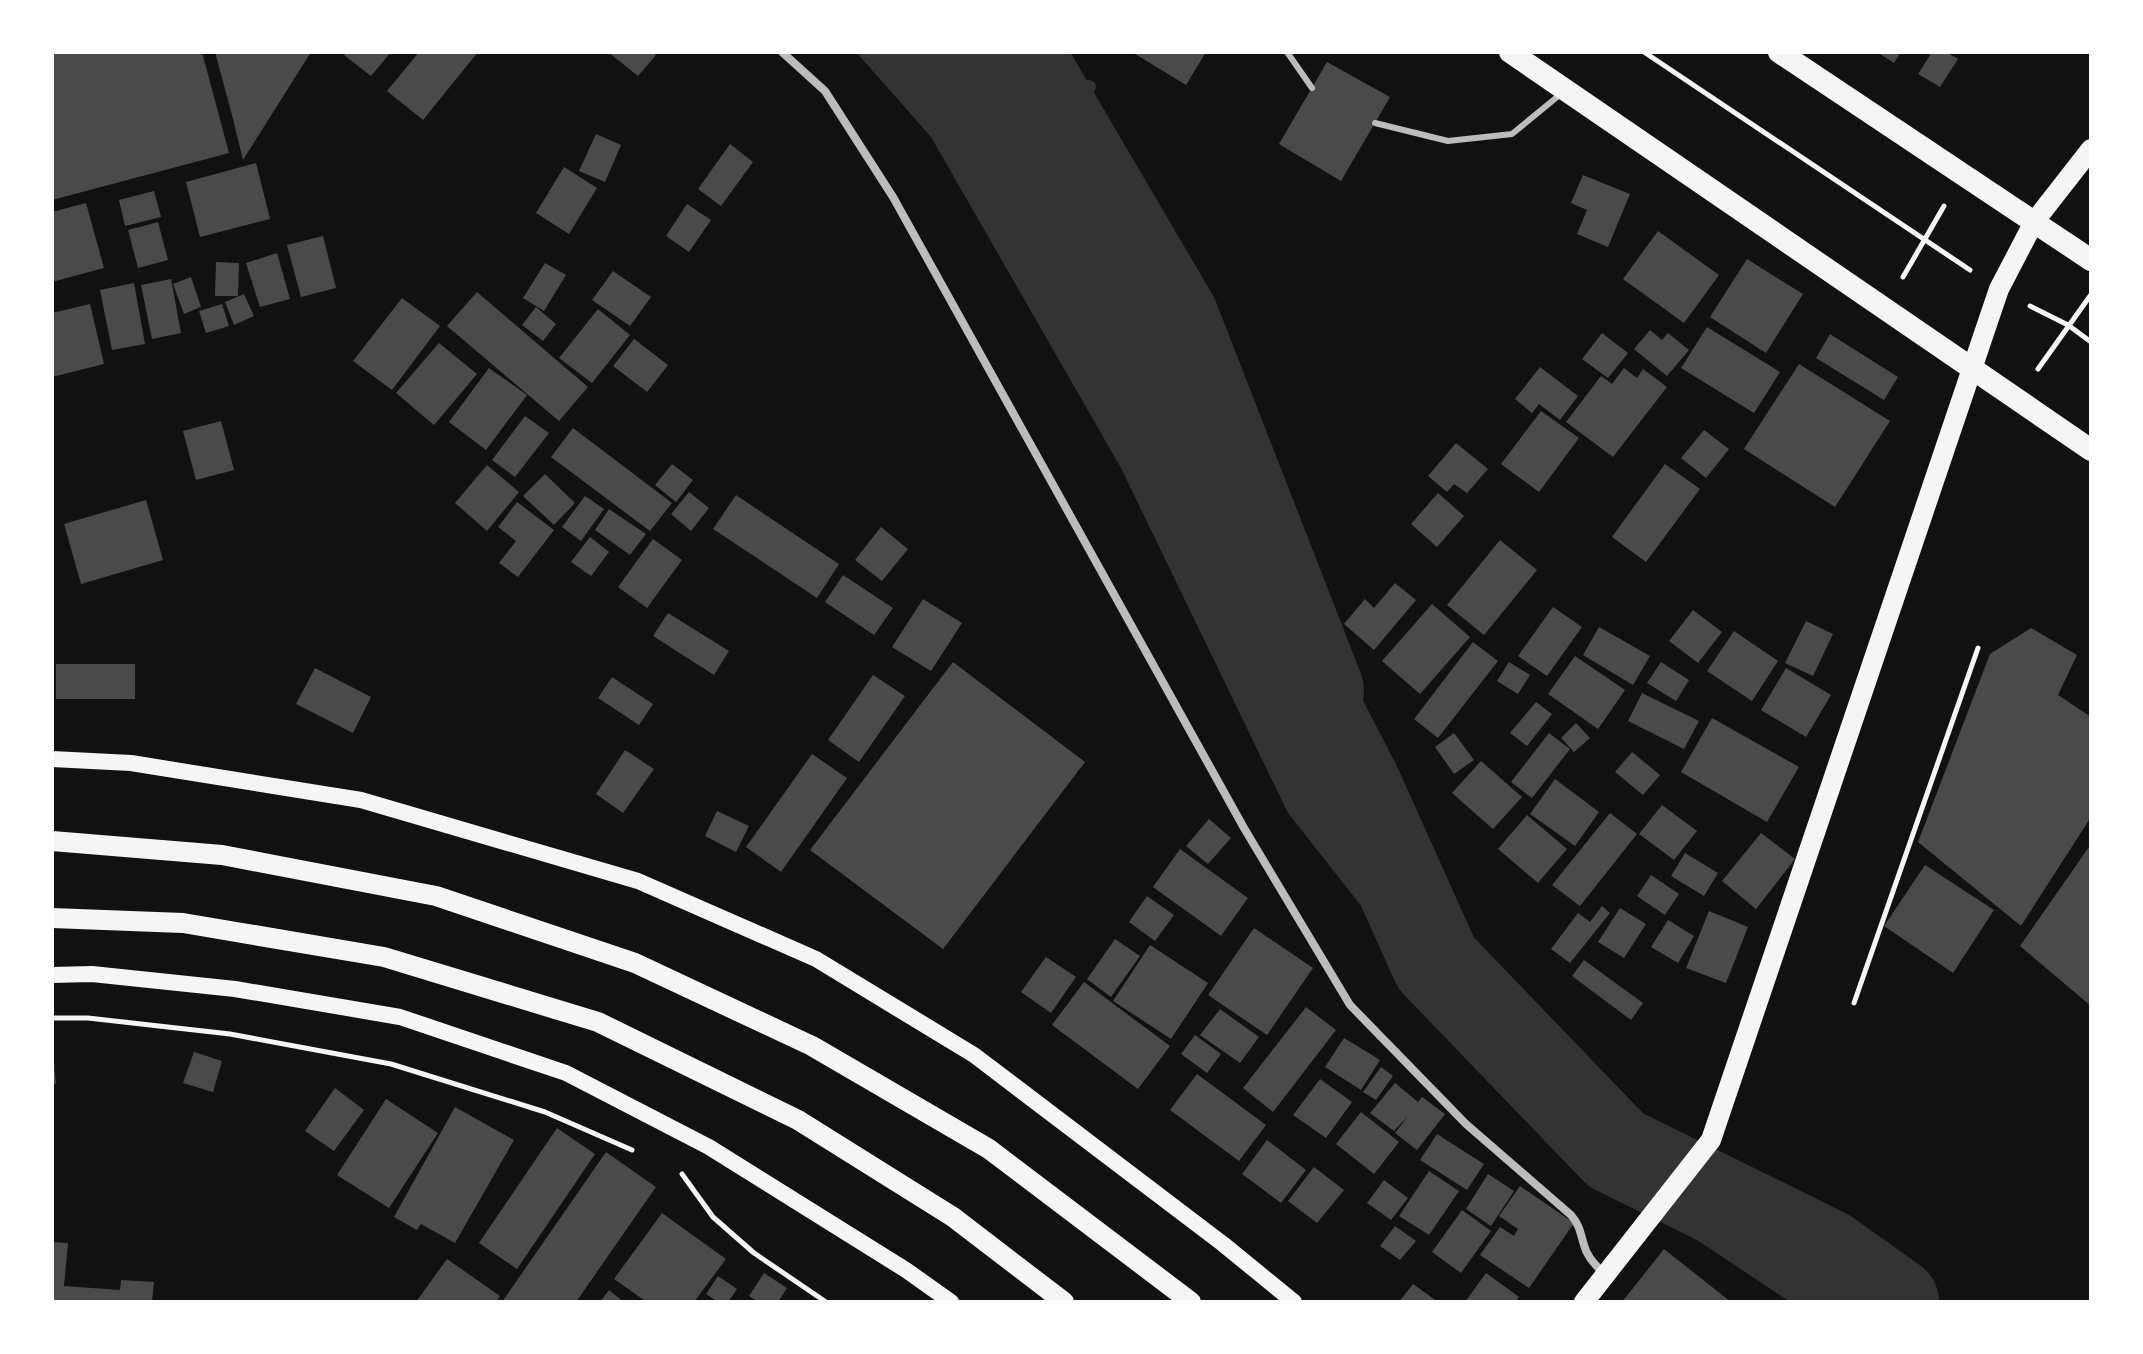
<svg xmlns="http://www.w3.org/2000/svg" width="2143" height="1354" font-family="'Sofia Sans Condensed',sans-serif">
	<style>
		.water { fill: #333 }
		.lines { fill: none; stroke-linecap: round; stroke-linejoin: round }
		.stream { stroke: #333; stroke-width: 14 }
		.river { stroke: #333; stroke-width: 90 }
		.building { fill: #4a4a4a }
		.path { stroke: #f5f5f5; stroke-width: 5 }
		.service { stroke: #bcbcbc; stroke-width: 6 }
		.minor { stroke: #bcbcbc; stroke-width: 8 }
		.secondary { stroke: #f5f5f5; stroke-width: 16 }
		.primary { stroke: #f5f5f5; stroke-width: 20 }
		.trunk { stroke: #f5f5f5; stroke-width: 22 }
	</style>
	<rect width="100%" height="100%" fill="#111"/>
	<path class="water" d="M 856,52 L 1018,52 L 1174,318 L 1357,787 L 1436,963 L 1616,1150 L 1825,1253 L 1894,1302 L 1790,1302 L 1544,1138 L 1288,813 L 1121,468 L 931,137 Z"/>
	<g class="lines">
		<path class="stream" d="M 1041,130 L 1089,87"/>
		<path class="river" d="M 1018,52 L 1174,318 L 1319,690
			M 1304,684 L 1357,787 L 1436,963 L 1616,1150 L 1825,1253 L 1894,1302"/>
	</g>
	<path class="building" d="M 52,52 L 202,52 L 229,153 L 52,200 Z
		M 215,52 L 311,52 L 243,160 L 233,119 Z
		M 346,52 L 391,52 L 371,76 L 344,55 Z
		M 419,52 L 478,52 L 423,120 L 387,91 Z
		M 608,52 L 653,52 L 656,55 L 638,76 Z
		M 1132,52 L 1206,52 L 1186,85 Z
		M 1877,52 L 1901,52 L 1894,63 Z
		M 1932,52 L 1946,52 L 1958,59 L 1940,87 L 1918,74 Z
		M 1327,62 L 1390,97 L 1341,181 L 1279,144 Z
		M 596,134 L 621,145 L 605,182 L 579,171 Z
		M 730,144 L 753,162 L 721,206 L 698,189 Z
		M 256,163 L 270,219 L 200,237 L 186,182 Z
		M 564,167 L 597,188 L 569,234 L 536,213 Z
		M 1583,175 L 1630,194 L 1608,247 L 1577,234 L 1587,210 L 1571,203 Z
		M 154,191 L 161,217 L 125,226 L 119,200 Z
		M 86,203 L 104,268 L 52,282 L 52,212 Z
		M 687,204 L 711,220 L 689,252 L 666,236 Z
		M 158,222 L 168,260 L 138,268 L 128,230 Z
		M 1658,231 L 1719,275 L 1684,323 L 1623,279 Z
		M 323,236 L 336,288 L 301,297 L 287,245 Z
		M 277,253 L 290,299 L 260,307 L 246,263 Z
		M 1747,259 L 1803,294 L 1766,353 L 1710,317 Z
		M 216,262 L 239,263 L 238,296 L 215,296 Z
		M 545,263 L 566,275 L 544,311 L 523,298 Z
		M 613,271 L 651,297 L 630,326 L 592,300 Z
		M 191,277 L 201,307 L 184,314 L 173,284 Z
		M 171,279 L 181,333 L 152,339 L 141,285 Z
		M 134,283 L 145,344 L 112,350 L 100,290 Z
		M 477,292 L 588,387 L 559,421 L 447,326 Z
		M 244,294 L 254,316 L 234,325 L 225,302 Z
		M 402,298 L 440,326 L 392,390 L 353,361 Z
		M 90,304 L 104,364 L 52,377 L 52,313 Z
		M 222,304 L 229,326 L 206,333 L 199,311 Z
		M 536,307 L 556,324 L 543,341 L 522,325 Z
		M 598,309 L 630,335 L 592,383 L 559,358 Z
		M 1707,327 L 1780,372 L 1754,413 L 1681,368 Z
		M 1650,330 L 1662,340 L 1668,333 L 1689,350 L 1667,376 L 1634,349 Z
		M 1602,333 L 1628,353 L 1608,378 L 1582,359 Z
		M 1830,334 L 1898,377 L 1884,400 L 1816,358 Z
		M 634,339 L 668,365 L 647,392 L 613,366 Z
		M 439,343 L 477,374 L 434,425 L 396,393 Z
		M 1799,364 L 1890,421 L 1835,507 L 1744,449 Z
		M 1540,367 L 1578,396 L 1560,420 L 1539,404 L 1532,413 L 1515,399 Z
		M 489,368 L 527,395 L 486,450 L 449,422 Z
		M 1624,368 L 1637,378 L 1643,369 L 1667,387 L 1613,457 L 1566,422 L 1601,376 L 1612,384 Z
		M 1541,411 L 1579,438 L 1539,492 L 1501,464 Z
		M 525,416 L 549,433 L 515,477 L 492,460 Z
		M 221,421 L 234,470 L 196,480 L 183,431 Z
		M 573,428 L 672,503 L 650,531 L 551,457 Z
		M 1704,430 L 1729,449 L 1706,478 L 1681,458 Z
		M 1456,443 L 1488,469 L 1467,493 L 1454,484 L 1447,492 L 1428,476 Z
		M 672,464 L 693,480 L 676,502 L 655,485 Z
		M 1665,464 L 1700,489 L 1646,562 L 1612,537 Z
		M 487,465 L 519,492 L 487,531 L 455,503 Z
		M 545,474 L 575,503 L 554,525 L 523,496 Z
		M 689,492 L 709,508 L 691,531 L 671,514 Z
		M 1438,493 L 1464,516 L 1437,547 L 1411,524 Z
		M 736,495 L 839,564 L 817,598 L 713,529 Z
		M 585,496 L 604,509 L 581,541 L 562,527 Z
		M 146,500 L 163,560 L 81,584 L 64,524 Z
		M 517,502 L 554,530 L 518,577 L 499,563 L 516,541 L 498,527 Z
		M 609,509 L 646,534 L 630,555 L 595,530 Z
		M 881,527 L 908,549 L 882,581 L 855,560 Z
		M 590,537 L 609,552 L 591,576 L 571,562 Z
		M 653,539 L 682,560 L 647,608 L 618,587 Z
		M 1500,540 L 1537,570 L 1484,635 L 1447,605 Z
		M 843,575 L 893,608 L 874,635 L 825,602 Z
		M 1395,583 L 1416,600 L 1374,650 L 1344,624 L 1365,599 L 1374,608 Z
		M 923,599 L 962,623 L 931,671 L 892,647 Z
		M 1432,604 L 1470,637 L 1420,694 L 1382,661 Z
		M 1553,607 L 1582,627 L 1547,676 L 1518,656 Z
		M 1693,610 L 1722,632 L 1698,663 L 1669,641 Z
		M 668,613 L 729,651 L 714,675 L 653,636 Z
		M 1806,621 L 1833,634 L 1813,676 L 1785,663 Z
		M 1599,627 L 1650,656 L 1633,685 L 1583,655 Z
		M 2031,628 L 2077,655 L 2058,695 L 2091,717 L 2091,817 L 2021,926 L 1918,842 L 1990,654 Z
		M 1734,631 L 1778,661 L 1752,701 L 1707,671 Z
		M 1473,642 L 1498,661 L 1438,738 L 1414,719 Z
		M 1575,656 L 1625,690 L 1598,729 L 1548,694 Z
		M 953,662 L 1085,762 L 943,949 L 810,850 Z
		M 1509,662 L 1530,675 L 1518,694 L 1497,681 Z
		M 1661,662 L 1689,680 L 1676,701 L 1647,683 Z
		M 56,664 L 135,664 L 135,699 L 56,699 Z
		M 315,668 L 371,697 L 353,733 L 296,704 Z
		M 1786,668 L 1831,695 L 1806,737 L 1761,710 Z
		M 873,675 L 905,696 L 859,762 L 828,740 Z
		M 612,677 L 653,704 L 639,725 L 598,698 Z
		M 1642,693 L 1699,721 L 1684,749 L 1628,721 Z
		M 1536,702 L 1552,714 L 1527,746 L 1510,733 Z
		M 1712,718 L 1799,767 L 1767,822 L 1681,772 Z
		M 1576,723 L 1590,738 L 1574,752 L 1561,738 Z
		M 1454,733 L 1474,760 L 1454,774 L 1435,747 Z
		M 1549,733 L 1570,749 L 1532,798 L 1511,782 Z
		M 625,750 L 654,769 L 623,813 L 596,794 Z
		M 1632,752 L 1660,775 L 1643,795 L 1615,772 Z
		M 812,754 L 847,778 L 781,872 L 746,847 Z
		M 1481,761 L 1522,797 L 1493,829 L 1452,793 Z
		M 1555,779 L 1599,812 L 1575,846 L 1530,814 Z
		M 1662,805 L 1697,831 L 1674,860 L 1639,834 Z
		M 717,811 L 749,826 L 736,852 L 705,836 Z
		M 1610,813 L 1637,834 L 1580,906 L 1552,885 Z
		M 1527,815 L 1567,849 L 1538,883 L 1498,849 Z
		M 1209,819 L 1231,838 L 1208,864 L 1186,846 Z
		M 1761,833 L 1795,859 L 1756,909 L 1722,881 Z
		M 2091,844 L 2091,1006 L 2020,946 Z
		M 1180,849 L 1248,898 L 1221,936 L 1153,887 Z
		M 1685,853 L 1718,873 L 1704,896 L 1671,876 Z
		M 1925,865 L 1994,910 L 1953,973 L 1884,926 Z
		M 1651,875 L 1679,894 L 1665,915 L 1637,896 Z
		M 1147,896 L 1174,915 L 1155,941 L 1129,922 Z
		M 1602,906 L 1610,913 L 1570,963 L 1551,949 L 1578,913 L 1590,922 Z
		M 1620,908 L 1646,924 L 1624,958 L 1598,942 Z
		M 1709,911 L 1748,927 L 1726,983 L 1686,968 Z
		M 1668,920 L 1694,936 L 1678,963 L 1651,947 Z
		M 1254,928 L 1313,968 L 1267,1035 L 1208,995 Z
		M 1115,939 L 1140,956 L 1111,997 L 1087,979 Z
		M 1150,945 L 1208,983 L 1171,1039 L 1113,1001 Z
		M 1046,957 L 1076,977 L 1051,1013 L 1021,992 Z
		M 1584,960 L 1643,1003 L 1631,1020 L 1572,976 Z
		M 1084,982 L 1170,1046 L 1138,1089 L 1052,1025 Z
		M 1306,1007 L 1336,1030 L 1273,1112 L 1243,1088 Z
		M 1220,1009 L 1259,1037 L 1240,1063 L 1200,1035 Z
		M 1195,1035 L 1221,1054 L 1207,1073 L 1181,1054 Z
		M 1344,1038 L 1380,1060 L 1361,1090 L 1325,1067 Z
		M 194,1052 L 222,1061 L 213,1092 L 183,1083 Z
		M 52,1061 L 54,1061 L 56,1084 L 52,1084 Z
		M 1381,1067 L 1393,1076 L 1376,1100 L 1363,1092 Z
		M 1197,1074 L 1266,1125 L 1239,1161 L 1170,1110 Z
		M 1320,1079 L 1352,1102 L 1326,1138 L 1293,1115 Z
		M 1395,1083 L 1418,1102 L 1422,1097 L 1445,1114 L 1417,1150 L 1395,1133 L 1408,1116 L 1394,1131 L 1370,1113 Z
		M 335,1088 L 364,1110 L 334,1151 L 305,1131 Z
		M 386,1099 L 438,1133 L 389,1208 L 337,1175 Z
		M 455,1107 L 514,1140 L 455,1243 L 421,1224 L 417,1230 L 394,1217 Z
		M 1361,1112 L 1399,1142 L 1374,1174 L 1336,1144 Z
		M 557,1128 L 595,1154 L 517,1269 L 479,1243 Z
		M 1437,1134 L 1484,1164 L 1467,1190 L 1420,1160 Z
		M 1267,1140 L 1306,1170 L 1281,1203 L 1242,1174 Z
		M 606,1152 L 656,1187 L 576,1302 L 502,1302 Z
		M 1314,1167 L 1344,1190 L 1317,1223 L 1288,1201 Z
		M 1429,1171 L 1459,1191 L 1429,1235 L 1399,1216 Z
		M 1488,1174 L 1514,1191 L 1491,1226 L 1466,1209 Z
		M 1384,1180 L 1408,1198 L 1391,1220 L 1367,1203 Z
		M 1520,1186 L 1574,1223 L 1529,1288 L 1480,1255 L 1500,1227 L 1514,1236 L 1518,1229 L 1499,1216 Z
		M 1462,1210 L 1491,1231 L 1461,1273 L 1432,1252 Z
		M 662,1213 L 726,1259 L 694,1302 L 643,1302 L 644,1300 L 614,1279 Z
		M 1395,1226 L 1416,1241 L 1400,1260 L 1380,1246 Z
		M 52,1242 L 68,1243 L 64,1286 L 120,1290 L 121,1280 L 154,1282 L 152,1302 L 52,1302 Z
		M 1664,1249 L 1731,1302 L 1622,1302 Z
		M 447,1259 L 500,1296 L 496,1302 L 416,1302 Z
		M 764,1273 L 787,1288 L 778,1302 L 759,1302 L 749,1296 Z
		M 1486,1273 L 1519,1297 L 1516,1302 L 1465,1302 Z
		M 718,1276 L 737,1289 L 728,1302 L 718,1302 L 706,1294 Z
		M 1413,1284 L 1438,1302 L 1399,1302 Z
		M 609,1290 L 624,1302 L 600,1302 Z"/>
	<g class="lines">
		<path class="path" d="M 1644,52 L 1970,270
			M 1903,277 L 1944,206
			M 2030,306 L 2068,325 L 2091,342
			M 2038,369 L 2090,296
			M 1854,1003 L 1978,648
			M 52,1018 L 88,1018 L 230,1034 L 391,1064 L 545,1112 L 632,1150
			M 682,1174 L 713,1217 L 754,1253 L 826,1302"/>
		<path class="service" d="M 1287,52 L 1312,88
			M 1375,123 L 1448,141 L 1512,134 L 1562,93"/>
		<path class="minor" d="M 782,52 L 825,91 L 893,197 L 1244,828 L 1350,1005 L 1466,1124 L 1571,1215 C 1580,1226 1580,1232 1584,1245 C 1587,1257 1595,1264 1603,1273"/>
		<path class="secondary" d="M 52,759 L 131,763 L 361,800 L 638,881 L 816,959 L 974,1055 L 1223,1244 L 1294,1302
			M 52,975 L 92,974 L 235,989 L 400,1017 L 566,1073 L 709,1147 L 906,1270 L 951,1302"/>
		<path class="primary" d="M 52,841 L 222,855 L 436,896 L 635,963 L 812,1046 L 989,1149 L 1191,1302
			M 52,918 L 183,923 L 384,957 L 598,1022 L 798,1120 L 953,1217 L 1064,1302
			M 1584,1302 L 1711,1140 L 1999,289 L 2034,222 L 2091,149"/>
		<path class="trunk" d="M 1510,52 L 2091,450
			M 1779,52 L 2091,260"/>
	</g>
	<rect width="2143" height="1354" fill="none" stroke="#ffffff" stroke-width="108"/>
</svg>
